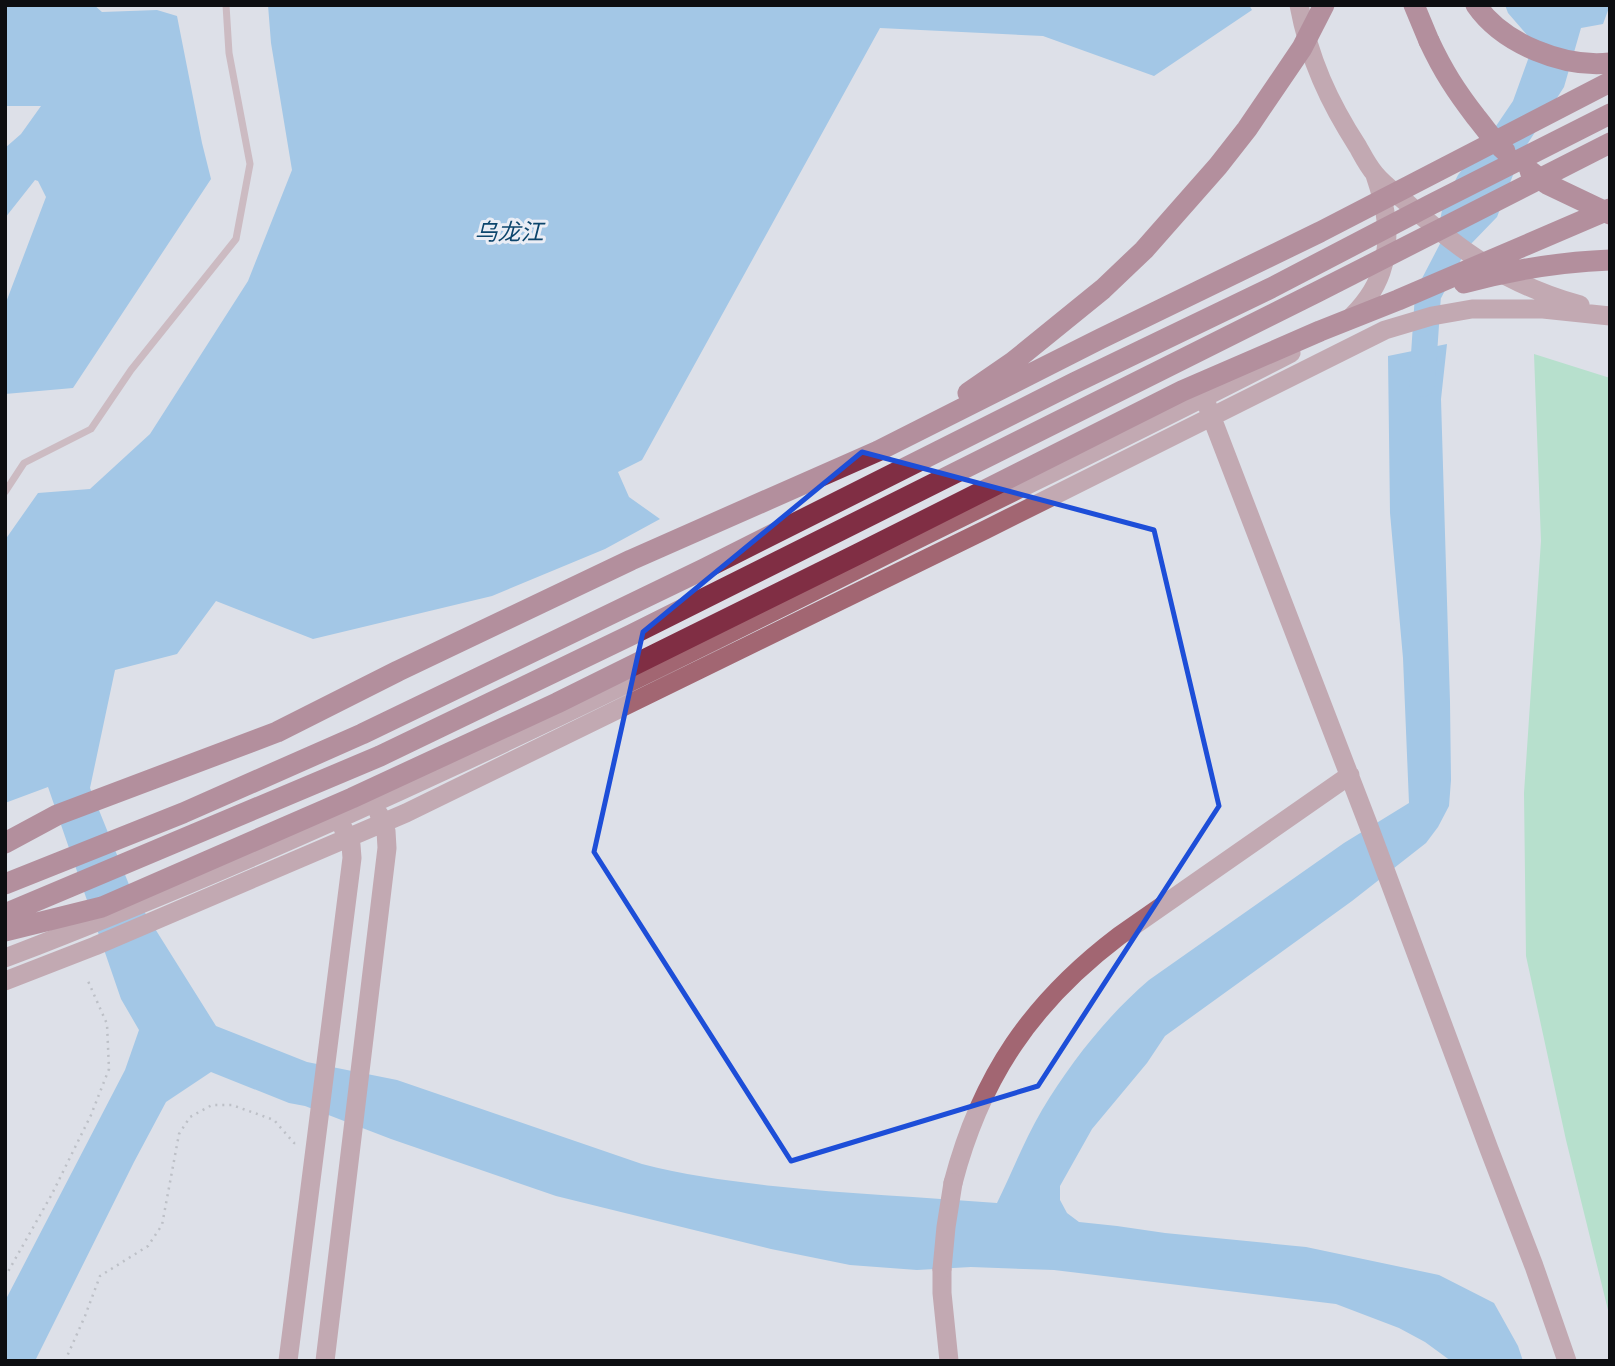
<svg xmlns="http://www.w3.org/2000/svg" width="1615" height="1366" font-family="Figtree,'Noto Sans SC',sans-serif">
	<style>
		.green { fill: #89dfad }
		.water { fill: #5ea8e4 }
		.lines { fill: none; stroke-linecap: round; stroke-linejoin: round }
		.river { stroke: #5ea8e4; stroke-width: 26 }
		.path { stroke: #9799a0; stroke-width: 2.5; stroke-dasharray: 2 5; stroke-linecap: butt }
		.lane { stroke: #b88e96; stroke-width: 7 }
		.secondary { stroke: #a26672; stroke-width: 19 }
		.highway { stroke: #802e44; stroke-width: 21 }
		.secondary-bridge { stroke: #a26672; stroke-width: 19 }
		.highway-bridge { stroke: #802e44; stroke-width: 21 }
		.marked { fill: none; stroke: #1d4ed8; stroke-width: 5; stroke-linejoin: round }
		.labels { text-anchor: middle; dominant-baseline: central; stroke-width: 6; stroke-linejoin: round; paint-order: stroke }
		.water-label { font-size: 23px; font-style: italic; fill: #0c456c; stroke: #eaedf5 }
	</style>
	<rect width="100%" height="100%" fill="#dde0e8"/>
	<path class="green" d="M 1534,354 L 1610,378 L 1610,1318 L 1566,1140 L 1526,956 L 1524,793 L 1541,541 Z"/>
	<path class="water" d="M 5,5 L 94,5 L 102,12 L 157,10 L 177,16 L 202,143 L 211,179 L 73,388 L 5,394 L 5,305 L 46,197 L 38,181 L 35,180 L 5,218 L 5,148 L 21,134 L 41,106 L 5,106 Z
		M 268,5 L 1249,5 L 1252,10 L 1154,76 L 1043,36 L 880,28 L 642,460 L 618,472 L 629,497 L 660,519 L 605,549 L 492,596 L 313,639 L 216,601 L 177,654 L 115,670 L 90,788 L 132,892 L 216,1026 L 307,1062 L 397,1080 L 642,1164 C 685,1175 728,1181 773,1186 C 847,1194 922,1197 997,1203 C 1012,1172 1025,1139 1042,1110 C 1071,1062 1106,1017 1149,980 L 1344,843 L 1409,803 L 1403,658 L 1390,513 L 1388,356 L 1447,344 L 1441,399 L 1450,702 L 1451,780 L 1449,806 L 1438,827 L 1426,843 L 1352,901 L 1165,1036 L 1147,1063 L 1092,1129 L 1060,1186 L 1060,1200 L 1067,1213 L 1079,1222 L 1117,1226 L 1165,1233 L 1306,1247 L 1439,1275 L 1494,1303 L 1518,1346 L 1523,1361 L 1451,1361 L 1425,1342 L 1399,1328 L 1336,1304 L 1054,1270 L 971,1267 L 917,1270 L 850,1265 L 771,1249 L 556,1196 L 391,1139 L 305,1106 L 289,1103 L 211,1072 L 166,1102 L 134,1162 L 35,1361 L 5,1361 L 5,1301 L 125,1070 L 139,1030 L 121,999 L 48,787 L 5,803 L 5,540 L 38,493 L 90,489 L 150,434 L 248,281 L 292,170 L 271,43 Z
		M 1505,5 L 1610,5 L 1603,24 L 1581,28 L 1564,87 L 1521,154 L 1497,217 L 1468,247 L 1437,236 L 1443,205 L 1458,175 L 1494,129 L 1513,101 L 1534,43 L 1508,13 Z"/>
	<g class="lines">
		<path class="river" d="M 1422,384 L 1428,295 L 1466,222"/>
		<path class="path" d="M 5,1277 L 52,1194 L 91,1115 L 109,1069 L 107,1024 L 88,981
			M 65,1361 L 85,1316 L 100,1276 L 148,1246 L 162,1225 L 179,1134 L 190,1117 L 212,1105 L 232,1105 L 274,1120 L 294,1143 L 298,1143"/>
		<path class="lane" d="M 5,492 L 24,463 L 91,429 L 131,370 L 236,239 L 250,164 L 229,53 L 226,5"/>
		<path class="secondary" d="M 1299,5 C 1309,59 1329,102 1358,147 C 1363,156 1368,166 1375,174 C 1384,185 1397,194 1407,203 C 1461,252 1508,285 1580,305
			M 1347,321 C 1380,291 1392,257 1385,212 C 1383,200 1379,187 1375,175
			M 1207,405 L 1368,824 L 1489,1149 L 1534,1266 L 1567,1361
			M 5,958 C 308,842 599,700 888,554 C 1022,487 1158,422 1291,353
			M 5,981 L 95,946 L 406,813 L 985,530 L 1385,330 L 1432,316 L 1472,309 L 1543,309 L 1610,316
			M 953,1183 C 981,1076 1032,1002 1119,936 L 1350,775
			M 942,1269 L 942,1293 L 949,1361
			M 288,1361 L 352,858 L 351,845 L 343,828
			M 325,1361 L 387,848 L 386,831 L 379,814"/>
		<path class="highway" d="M 1414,5 L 1429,41
			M 1476,5 C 1503,44 1564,68 1610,63"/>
		<path class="secondary-bridge" d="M 942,1269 L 946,1227 L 953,1183"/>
		<path class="highway-bridge" d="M 1429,41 C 1443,71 1456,91 1476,117 C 1486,129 1493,141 1505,151
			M 1530,171 L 1547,184 L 1610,214
			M 1464,283 C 1511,270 1561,262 1610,260
			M 968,393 L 1013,362 L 1103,289 L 1144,250 L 1218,166 L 1247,129 L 1302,48 L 1324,5
			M 5,843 L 57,815 L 277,732 L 398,671 L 631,560 L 878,451 L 1100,339 L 1320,232 L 1610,82
			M 5,884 L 183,813 L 362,734 L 704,569 L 1074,383 L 1271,288 L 1432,204 L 1610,114
			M 5,914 L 380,756 L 631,635 L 1317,292 L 1610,143
			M 5,931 L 102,907 L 352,798 L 557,703 L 858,554 L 1182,391 L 1320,331 L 1398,300 L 1610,209"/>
	</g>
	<path d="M0 0H1615V1366H0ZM 862,452 L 1154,530 L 1219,806 L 1038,1086 L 791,1161 L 594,852 L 643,632 Z" fill="#dde0e8" fill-opacity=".55" fill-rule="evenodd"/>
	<path class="marked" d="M 862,452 L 1154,530 L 1219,806 L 1038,1086 L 791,1161 L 594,852 L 643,632 Z"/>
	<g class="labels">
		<g class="water-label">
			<text x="509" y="232">乌龙江</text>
		</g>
	</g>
	<rect width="1615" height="1366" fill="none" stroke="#0d0e11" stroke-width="14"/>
</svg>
